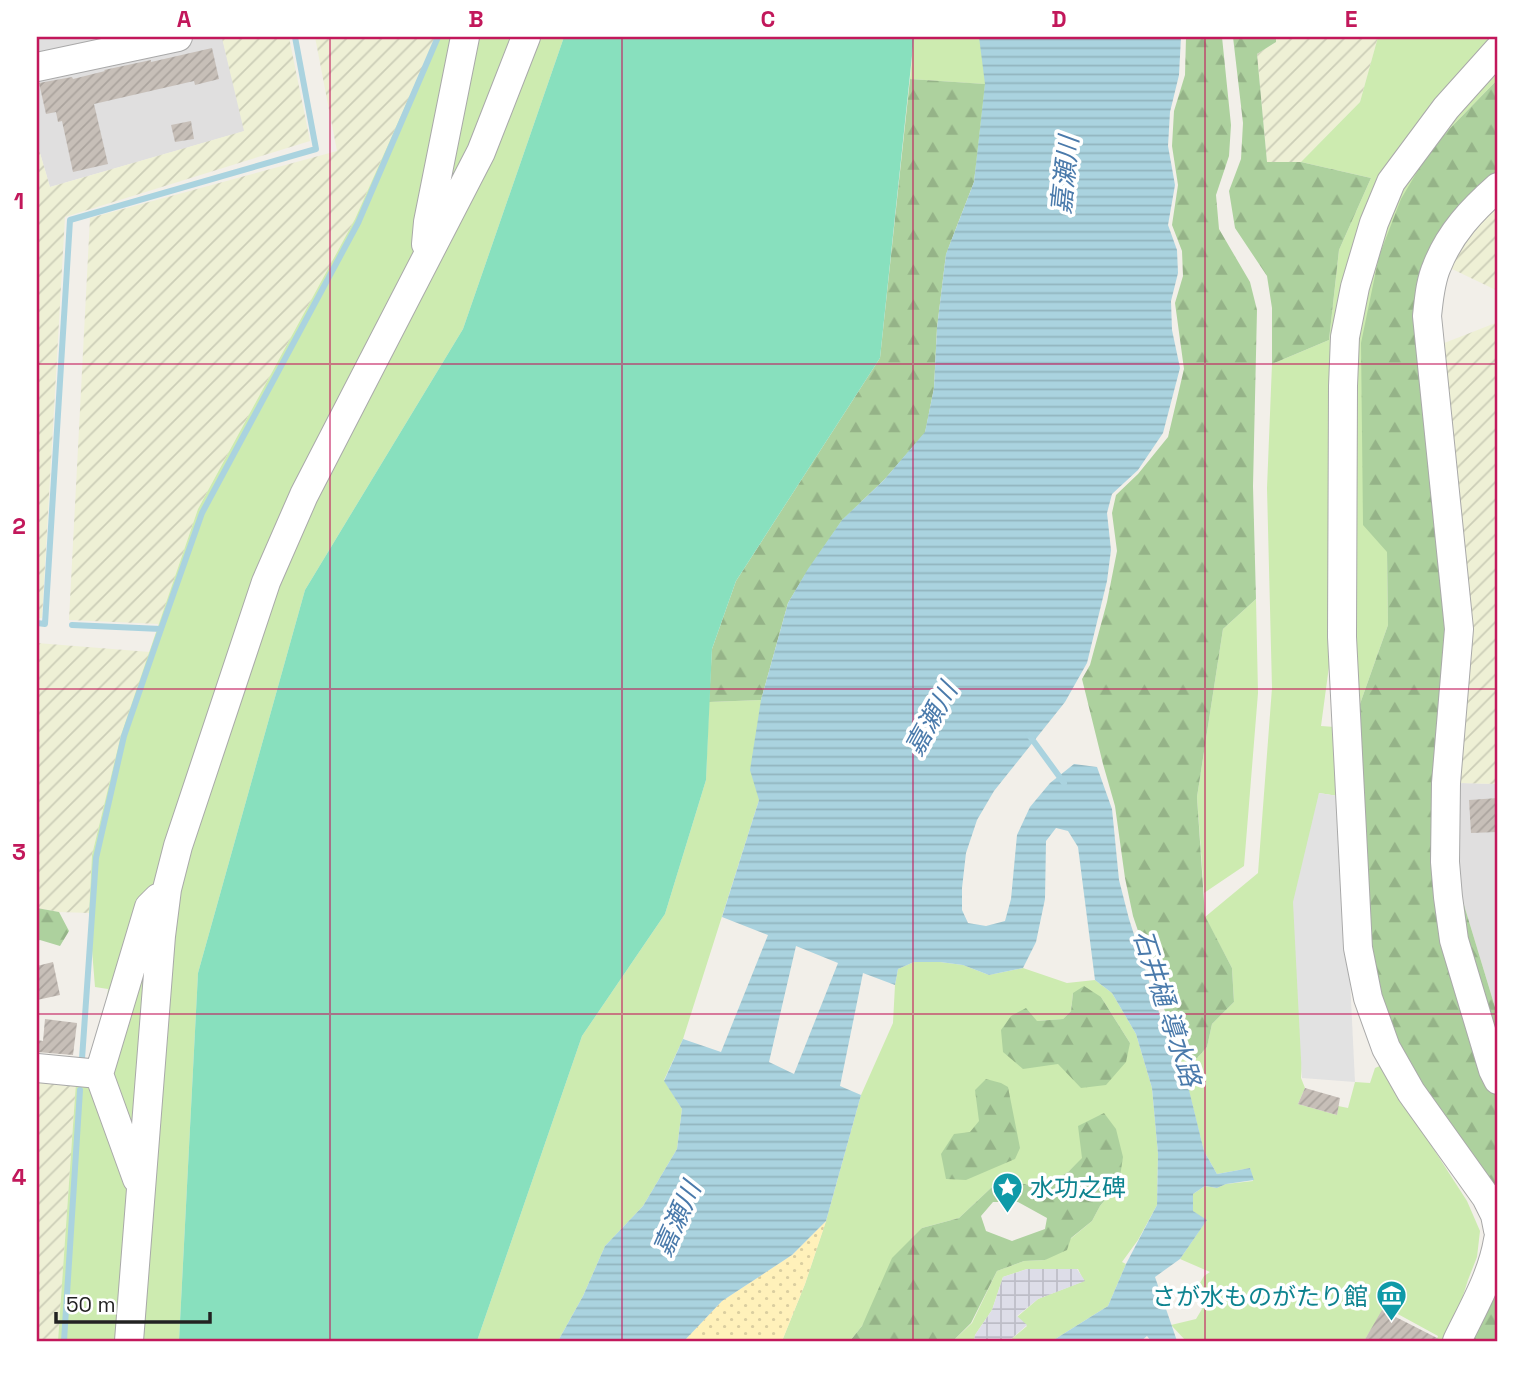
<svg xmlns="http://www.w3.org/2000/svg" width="1535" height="1378" font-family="'Space Grotesk','Noto Sans JP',sans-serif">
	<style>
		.residential { fill: #e0dfdf }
		.farmland { fill: url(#farmland-furrows) }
		.grass { fill: #cdebb0; fill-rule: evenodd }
		.forest { fill: url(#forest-firs); fill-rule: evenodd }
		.sand { fill: url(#sand-dots) }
		.pitch { fill: #88e0be }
		.parking { fill: #e2e2e2 }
		.plaza { fill: url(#plaza-grid) }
		.water { fill: url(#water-rules); fill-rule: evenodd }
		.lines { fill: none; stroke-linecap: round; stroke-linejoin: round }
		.stream { stroke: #aad3df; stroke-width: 6 }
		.building { fill: url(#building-hatch) }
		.minor-casing { stroke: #a9a9a9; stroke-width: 30 }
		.minor { stroke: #fff; stroke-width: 28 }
		.grid { fill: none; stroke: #c2185b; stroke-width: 2; stroke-opacity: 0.55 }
		.labels { text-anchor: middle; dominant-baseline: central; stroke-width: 7; stroke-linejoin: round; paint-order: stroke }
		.culture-label { font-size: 24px; fill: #0d838f; stroke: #fff; text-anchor: start }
		.water-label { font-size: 26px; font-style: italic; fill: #4a7aab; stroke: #fff }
		.neatline { fill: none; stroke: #c2185b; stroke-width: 2.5 }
		.grid-label { font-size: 23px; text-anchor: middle; font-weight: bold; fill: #c2185b }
	</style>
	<defs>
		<pattern id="farmland-furrows" width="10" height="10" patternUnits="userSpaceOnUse" patternTransform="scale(1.75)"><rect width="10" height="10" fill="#eef0d5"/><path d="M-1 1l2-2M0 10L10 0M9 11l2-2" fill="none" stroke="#ccceb7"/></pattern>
		<pattern id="forest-firs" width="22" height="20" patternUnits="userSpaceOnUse" patternTransform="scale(1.75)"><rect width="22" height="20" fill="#add19e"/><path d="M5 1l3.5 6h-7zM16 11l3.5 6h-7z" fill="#95b388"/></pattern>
		<pattern id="sand-dots" width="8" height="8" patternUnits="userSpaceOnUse" patternTransform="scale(1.75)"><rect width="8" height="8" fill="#fff1ba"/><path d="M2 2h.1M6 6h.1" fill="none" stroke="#dacea0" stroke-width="1.8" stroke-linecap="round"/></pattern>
		<pattern id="plaza-grid" width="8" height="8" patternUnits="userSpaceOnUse" patternTransform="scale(1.75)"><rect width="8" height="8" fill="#dddde8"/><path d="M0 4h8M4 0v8" fill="none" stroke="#bdbdc7"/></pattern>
		<pattern id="water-rules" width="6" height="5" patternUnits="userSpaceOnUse" patternTransform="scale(1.75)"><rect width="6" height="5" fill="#aad3df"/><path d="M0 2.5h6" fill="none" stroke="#92b5bf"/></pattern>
		<pattern id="building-hatch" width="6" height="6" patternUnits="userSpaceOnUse" patternTransform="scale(1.75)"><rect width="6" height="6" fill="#c7bfb8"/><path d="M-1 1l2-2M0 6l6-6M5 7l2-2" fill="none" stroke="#aba49e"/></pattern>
	</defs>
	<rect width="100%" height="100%" fill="#f2efe9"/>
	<path class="residential" d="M 37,37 L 222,37 L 245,131 L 50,187 L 37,143 Z
		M 1460,783 L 1498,784 L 1498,1017 L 1454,872 Z"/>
	<path class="farmland" d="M 228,37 L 289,37 L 310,141 L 65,217 L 42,618 L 37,618 L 37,143 L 50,187 L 244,131 L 222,38 Z
		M 315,37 L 436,37 L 355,219 L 198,509 L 159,624 L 69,620 L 90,218 L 337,151 Z
		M 1276,37 L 1378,37 L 1360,102 L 1301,162 L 1267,162 L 1257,54 L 1276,42 Z
		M 1498,204 L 1498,291 L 1450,268 L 1461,239 Z
		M 1498,322 L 1498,784 L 1460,783 L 1434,347 Z
		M 37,643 L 150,652 L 121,735 L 92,855 L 89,913 L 59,912 L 37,908 Z
		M 37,1077 L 76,1082 L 58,1341 L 37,1341 Z"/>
	<path class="grass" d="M 436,37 L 564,37 L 463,329 L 305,590 L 198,973 L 179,1341 L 58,1341 L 76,1082 L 103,1045 L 108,989 L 95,987 L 89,913 L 92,855 L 121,735 L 198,509 L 355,219 Z
		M 914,37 L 1021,37 L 759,800 L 683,1039 L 664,1080 L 682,1109 L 677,1149 L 643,1206 L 605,1246 L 583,1296 L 558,1341 L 477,1341 L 582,1036 L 665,914 L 706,780 L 709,702 L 761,700 L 984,84 L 910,79 Z
		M 1378,37 L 1498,37 L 1498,79 L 1431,148 L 1387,552 L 1388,625 L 1355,718 L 1332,644 L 1321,726 L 1335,727 L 1338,796 L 1319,793 L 1301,1078 L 1305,1088 L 1298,1104 L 1337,1115 L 1338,1106 L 1348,1108 L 1355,1082 L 1370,1083 L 1375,1068 L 1382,1065 L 1395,1089 L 1467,1201 L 1480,1231 L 1477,1257 L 1468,1280 L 1453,1327 L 1445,1341 L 1436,1341 L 1438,1336 L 1385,1307 L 1364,1341 L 1186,1341 L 1171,1325 L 1196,1319 L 1202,1309 L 1193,1295 L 1204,1276 L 1210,1272 L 1180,1259 L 1206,1221 L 1193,1211 L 1193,1194 L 1205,1186 L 1217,1188 L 1226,1184 L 1253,1181 L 1250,1168 L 1217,1174 L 1204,1151 L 1180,1056 L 1198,1057 L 1207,1047 L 1212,1024 L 1234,1002 L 1232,968 L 1205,917 L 1258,873 L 1272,688 L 1267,488 L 1272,364 L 1329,340 L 1339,250 L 1371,178 L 1301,162 L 1360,102 Z
		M 1256,599 L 1258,693 L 1244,866 L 1204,893 L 1197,797 L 1223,629 Z
		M 914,962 L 940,962 L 963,965 L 989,975 L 1023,968 L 1067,983 L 1095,980 L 1112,993 L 1136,1034 L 1152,1088 L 1158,1154 L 1157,1205 L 1138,1240 L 1122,1262 L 1126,1264 L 1108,1306 L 1052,1341 L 1009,1341 L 1027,1326 L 1017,1317 L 1038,1299 L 1084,1281 L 1078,1269 L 1027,1269 L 1003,1277 L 992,1310 L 975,1335 L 974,1341 L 953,1341 L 972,1323 L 997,1271 L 1024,1261 L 1045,1260 L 1092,1221 L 1100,1206 L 1119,1183 L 1082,1159 L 1068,1172 L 1038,1189 L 1025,1184 L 1005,1182 L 992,1187 L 959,1218 L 922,1228 L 862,1326 L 850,1341 L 782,1341 L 805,1284 L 826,1221 L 861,1095 L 893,1023 L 895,985 L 898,969 ZM 1073,993 L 1101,997 L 1130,1043 L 1011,1016 L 1037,1021 L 1063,1019 L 1071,1011 Z"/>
	<path class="forest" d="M 1186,37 L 1222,37 L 1231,125 L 1229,156 L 1216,195 L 1219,229 L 1250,282 L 1257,310 L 1253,486 L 1256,599 L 1223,629 L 1197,797 L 1205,916 L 1232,968 L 1234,1002 L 1212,1024 L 1207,1047 L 1197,1058 L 1180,1056 L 1133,916 L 1125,878 L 1115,806 L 1103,764 L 1082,679 L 1090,665 L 1107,602 L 1117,551 L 1112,513 L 1116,495 L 1138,474 L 1168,437 L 1184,369 L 1175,303 L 1183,276 L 1182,251 L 1172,225 L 1178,185 L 1172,146 L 1174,111 L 1185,75 Z
		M 1233,37 L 1276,37 L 1276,42 L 1257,54 L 1267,162 L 1301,162 L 1371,178 L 1339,250 L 1329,340 L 1272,364 L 1272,308 L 1267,276 L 1235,228 L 1229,191 L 1241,159 L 1243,123 Z
		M 910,79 L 985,84 L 974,182 L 946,254 L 937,328 L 934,388 L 925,433 L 884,480 L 842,520 L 808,570 L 788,603 L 761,700 L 709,702 L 712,649 L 736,581 L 880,358 Z
		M 1498,79 L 1498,204 L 1461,239 L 1435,306 L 1469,631 L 1454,872 L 1498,1017 L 1498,1192 L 1419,1086 L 1395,1040 L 1367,952 L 1355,718 L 1388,625 L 1387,552 L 1363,525 L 1361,343 L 1379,256 L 1401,199 L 1431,148 Z
		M 37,908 L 59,912 L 69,931 L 60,946 L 40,940 L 37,941 Z
		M 1084,986 L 1101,997 L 1130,1043 L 1126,1062 L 1106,1085 L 1081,1088 L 1058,1064 L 1023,1069 L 1003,1052 L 1001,1030 L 1011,1016 L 1026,1008 L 1037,1021 L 1063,1019 L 1071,1011 L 1073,993 Z
		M 986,1079 L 1001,1083 L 1008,1087 L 1020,1148 L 1015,1159 L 966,1180 L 946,1179 L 941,1154 L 954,1134 L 970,1132 L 979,1121 L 975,1090 Z
		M 1104,1113 L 1116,1129 L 1123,1157 L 1119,1183 L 1100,1206 L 1092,1221 L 1071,1238 L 1067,1250 L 1045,1260 L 1024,1261 L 997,1271 L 971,1323 L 953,1341 L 850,1341 L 862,1326 L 892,1258 L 922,1228 L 959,1218 L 992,1187 L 1005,1182 L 1025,1184 L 1038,1189 L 1068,1172 L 1082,1158 L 1078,1126 ZM 993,1202 L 1018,1202 L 1047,1218 L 1045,1229 L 1012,1241 L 986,1231 L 981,1216 Z
		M 1498,1288 L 1498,1341 L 1471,1341 Z"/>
	<path class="sand" d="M 826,1221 L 805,1284 L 782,1341 L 684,1341 L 722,1301 L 792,1255 Z"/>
	<path class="pitch" d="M 564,37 L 914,37 L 880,358 L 736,581 L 712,649 L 706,780 L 665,914 L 582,1036 L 477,1341 L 179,1341 L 198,973 L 305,590 L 463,329 Z"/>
	<path class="parking" d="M 1319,793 L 1338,796 L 1349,959 L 1355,1082 L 1302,1078 L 1293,902 Z"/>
	<path class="plaza" d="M 1027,1269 L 1077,1269 L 1085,1281 L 1038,1299 L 1017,1316 L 1027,1325 L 1009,1341 L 974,1341 L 975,1335 L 992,1310 L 1003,1277 Z"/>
	<path class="water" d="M 979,37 L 1181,37 L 1179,75 L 1170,112 L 1168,146 L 1175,185 L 1168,225 L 1177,250 L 1178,273 L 1171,301 L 1172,330 L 1180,368 L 1163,433 L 1138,470 L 1112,494 L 1107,513 L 1111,550 L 1107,581 L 1087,663 L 1065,702 L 994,791 L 977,820 L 966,853 L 962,888 L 962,910 L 968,923 L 986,926 L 1005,921 L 1011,899 L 1017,835 L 1030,807 L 1050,783 L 1074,764 L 1097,767 L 1112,809 L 1119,880 L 1129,919 L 1172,1053 L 1189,1090 L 1204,1151 L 1217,1174 L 1250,1168 L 1254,1180 L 1226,1184 L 1217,1188 L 1205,1186 L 1193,1194 L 1193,1211 L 1207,1220 L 1180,1259 L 1155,1277 L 1177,1341 L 1151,1341 L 1147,1336 L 1141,1341 L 1052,1341 L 1108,1306 L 1126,1264 L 1157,1205 L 1158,1154 L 1152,1088 L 1136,1034 L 1112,993 L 1095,980 L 1078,847 L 1068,831 L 1056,828 L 1046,841 L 1045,899 L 1036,942 L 1023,968 L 989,975 L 963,965 L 940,962 L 914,962 L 898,969 L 895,985 L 863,973 L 840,1086 L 861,1095 L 826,1221 L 792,1255 L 722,1301 L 684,1341 L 558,1341 L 583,1296 L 605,1246 L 643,1206 L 677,1149 L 682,1109 L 664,1081 L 683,1039 L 721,1052 L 768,935 L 722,917 L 759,800 L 750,770 L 761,700 L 788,603 L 808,569 L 842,520 L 884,480 L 925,432 L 934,388 L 937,328 L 946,254 L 974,182 L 985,84 ZM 796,946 L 838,963 L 794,1074 L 769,1062 Z"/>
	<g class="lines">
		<path class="stream" d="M 37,623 L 45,624 L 70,220 L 316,149 L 295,37
			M 72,625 L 161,629
			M 1029,735 L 1064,783
			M 82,1059 L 96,858 L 124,736 L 161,629 L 202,513 L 358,223 L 438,37
			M 64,1341 L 80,1090"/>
	</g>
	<path class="building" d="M 212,48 L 219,79 L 195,85 L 194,81 L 94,104 L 108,164 L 73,172 L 62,121 L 58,122 L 56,112 L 46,114 L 39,83 L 72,77 L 73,79 L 105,71 L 104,70 L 151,60 L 151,62 Z
		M 191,121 L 194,139 L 175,142 L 171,125 Z
		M 1498,798 L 1498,832 L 1471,833 L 1469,800 Z
		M 53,962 L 60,995 L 37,1000 L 37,966 Z
		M 45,1019 L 77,1023 L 73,1055 L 37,1052 L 37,1040 L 43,1041 Z
		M 1305,1088 L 1340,1098 L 1337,1115 L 1298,1104 Z
		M 1382,1310 L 1441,1340 L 1440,1341 L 1364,1341 Z"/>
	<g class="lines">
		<defs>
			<path id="minor" d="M 1498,50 L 1446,108 L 1391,182 L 1374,223 L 1355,287 L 1345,337 L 1343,386 L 1342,637 L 1358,948 L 1368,998 L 1386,1048 L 1411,1092 L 1486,1197 L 1495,1215 L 1498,1230
				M 37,67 L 178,37
				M 1498,187 C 1472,210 1450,233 1437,266 C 1430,282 1429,299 1427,316 L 1459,629 L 1446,783 L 1445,862 L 1448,897 L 1454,940 L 1493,1070 L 1498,1080
				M 426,244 L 428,222 L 465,37
				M 37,1068 L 99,1074
				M 137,1179 L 99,1074 L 149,907 L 158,898
				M 129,1341 L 161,936 L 167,889 L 178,846 L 266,582 L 304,495 L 481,152 L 526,37
				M 1457,1341 C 1473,1308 1492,1276 1498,1240"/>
		</defs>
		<use href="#minor" class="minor-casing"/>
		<use href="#minor" class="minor"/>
	</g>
	<path class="grid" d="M 330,37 L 330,1341M 622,37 L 622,1341M 913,37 L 913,1341M 1205,37 L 1205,1341M 37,364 L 1498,364M 37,689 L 1498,689M 37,1014 L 1498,1014"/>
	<defs>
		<symbol id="sight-pin" viewBox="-11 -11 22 30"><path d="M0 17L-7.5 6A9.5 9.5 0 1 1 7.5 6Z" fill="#0f9aa8" stroke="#fff"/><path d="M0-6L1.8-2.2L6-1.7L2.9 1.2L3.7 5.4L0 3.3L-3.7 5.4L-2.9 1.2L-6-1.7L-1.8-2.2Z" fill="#fff"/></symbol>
		<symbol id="museum-pin" viewBox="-11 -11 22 30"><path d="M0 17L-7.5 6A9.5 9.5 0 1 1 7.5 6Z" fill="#0f9aa8" stroke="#fff"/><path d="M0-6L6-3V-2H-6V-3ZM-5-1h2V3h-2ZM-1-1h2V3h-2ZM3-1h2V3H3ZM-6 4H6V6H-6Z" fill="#fff"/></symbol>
	</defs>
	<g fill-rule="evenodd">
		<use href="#sight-pin" x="990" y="1170" width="35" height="47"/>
		<use href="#museum-pin" x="1374" y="1278" width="35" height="47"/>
	</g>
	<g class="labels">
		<g class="culture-label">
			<text x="1030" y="1187">水功之碑</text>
			<text x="1368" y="1296" text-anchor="end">さが水ものがたり館</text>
		</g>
		<g class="water-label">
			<text transform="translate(1065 175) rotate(-84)">嘉瀬川</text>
			<text transform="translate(931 719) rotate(-61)">嘉瀬川</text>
			<text transform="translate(1167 1008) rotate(72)">石井樋 導水路</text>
			<text transform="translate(677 1219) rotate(-66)">嘉瀬川</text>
		</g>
	</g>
	<rect width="1535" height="1378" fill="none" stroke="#ffffff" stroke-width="77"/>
	<path d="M56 1312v10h154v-10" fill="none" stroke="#222222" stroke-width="3.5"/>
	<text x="66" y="1312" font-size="21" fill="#222222" stroke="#ffffff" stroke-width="5" paint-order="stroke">50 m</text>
	<rect x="38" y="38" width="1458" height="1302" class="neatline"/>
	<g class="grid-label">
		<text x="184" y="27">A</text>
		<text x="476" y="27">B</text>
		<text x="768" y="27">C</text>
		<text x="1059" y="27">D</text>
		<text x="1351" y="27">E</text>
		<text x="19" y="209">1</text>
		<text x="19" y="534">2</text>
		<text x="19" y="860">3</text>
		<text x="19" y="1185">4</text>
	</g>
</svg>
